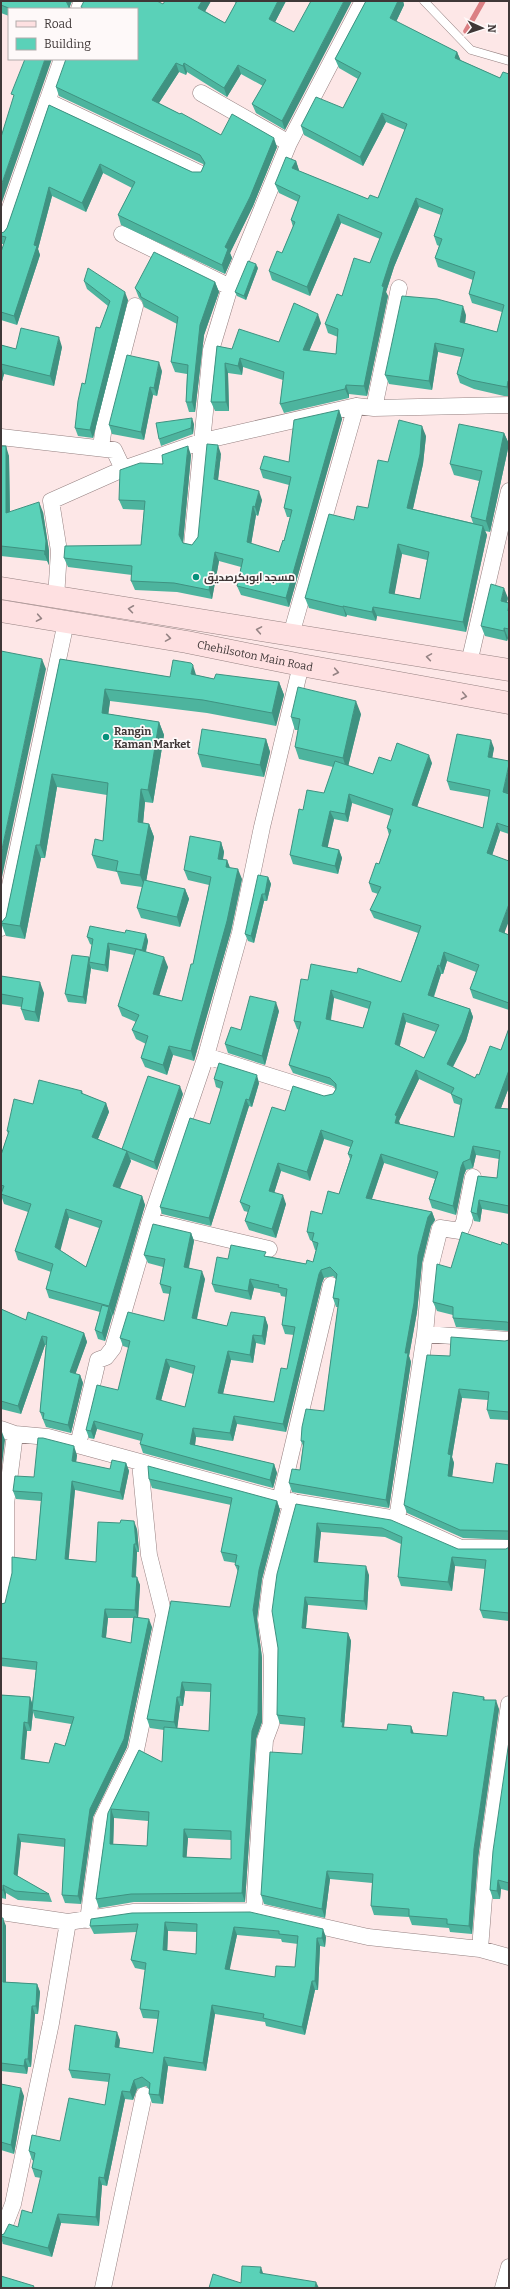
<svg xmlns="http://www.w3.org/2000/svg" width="510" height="2289" font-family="Bitter,Cairo,serif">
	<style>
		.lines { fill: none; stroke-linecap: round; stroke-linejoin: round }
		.stream { stroke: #db7f83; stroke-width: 5.5 }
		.lane-casing { stroke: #958181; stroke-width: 9 }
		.street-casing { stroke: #958181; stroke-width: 17 }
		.secondary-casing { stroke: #958181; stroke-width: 23 }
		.lane { stroke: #fff; stroke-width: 8 }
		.street { stroke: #fff; stroke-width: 16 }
		.secondary { stroke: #fee0e1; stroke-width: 22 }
		.wall { fill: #4db49e; fill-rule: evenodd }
		.shaded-wall { fill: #3f9281 }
		.building { fill: #5ad1b8; stroke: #3f9281; fill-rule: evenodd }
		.oneway { stroke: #958384 }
		.poi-dot { fill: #07927c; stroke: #fef9f9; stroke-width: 1.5 }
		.labels { text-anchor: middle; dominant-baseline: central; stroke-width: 3.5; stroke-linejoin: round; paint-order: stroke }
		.poi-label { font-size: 11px; font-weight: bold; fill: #3f3737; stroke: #fef9f9; text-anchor: start }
		.street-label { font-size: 11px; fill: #3f3737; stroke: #fef9f9 }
	</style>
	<rect width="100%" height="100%" fill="#fde7e7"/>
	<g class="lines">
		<path class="stream" d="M 466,31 L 483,1"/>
		<defs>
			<path id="lane" d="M 424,1 L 471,50 L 509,61"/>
			<path id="street" d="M 79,9 L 82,1
				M 201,93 L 289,143
				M 47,101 L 199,173
				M 1,234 L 62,59
				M 122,234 L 230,287
				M 374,408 L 399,288
				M 1,437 L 114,450 L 123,469
				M 101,447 L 104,426 L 135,306
				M 192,545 L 211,350 L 230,287 L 289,143 L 363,1
				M 56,598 L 59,551 L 51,501 L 123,469 L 203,441 L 356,406 L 374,408 L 509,405
				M 291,635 L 356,406
				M 469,663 L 509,491
				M 1,928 L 66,622
				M 206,1056 L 330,1095
				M 150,1221 L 269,1249
				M 425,1334 L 509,1340
				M 1,1429 L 15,1434 L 48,1437 L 280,1500 L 397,1519 L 461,1548 L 509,1548
				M 78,1445 L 98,1360 L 106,1357 L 113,1348 L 150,1221 L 206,1056 L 240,933 L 262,827 L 301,665
				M 280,1500 L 331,1285
				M 397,1519 L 425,1334 L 431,1264 L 440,1228 L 460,1231 L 464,1222 L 473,1177
				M 1,1605 L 6,1579 L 6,1504 L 15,1434
				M 254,1911 L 265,1740 L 271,1724 L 272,1657 L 266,1620 L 271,1581 L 292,1501
				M 1,1912 L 68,1922 L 134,1912 L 254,1911 L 368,1937 L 480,1949 L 509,1957
				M 88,1920 L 102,1819 L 136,1750 L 164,1615 L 149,1555 L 140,1463
				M 480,1949 L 487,1859 L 509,1704
				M 1,2235 L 13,2204 L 51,2023 L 68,1922
				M 103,2288 L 144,2095
				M 503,2288 L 509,2267"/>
			<g id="secondary">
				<path d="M 1,588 L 509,670"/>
				<path id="s1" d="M 1,611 L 187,642 L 301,665 L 509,703"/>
			</g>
		</defs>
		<use href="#lane" class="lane-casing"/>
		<use href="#street" class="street-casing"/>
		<use href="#secondary" class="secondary-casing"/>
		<use href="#lane" class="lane"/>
		<use href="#street" class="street"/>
		<use href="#secondary" class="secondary"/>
	</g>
	<path class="wall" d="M 1,1 L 72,1 L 70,6 L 70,9 L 9,9 L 9,16 L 1,13 Z
		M 211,1 L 205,11 L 225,23 L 236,3 L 233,1 L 286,1 L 275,22 L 285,130 L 256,113 L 252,104 L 263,86 L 241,74 L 227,97 L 187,72 L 186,75 L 179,72 L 159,103 L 221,135 L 277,147 L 253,206 L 230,253 L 232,258 L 225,274 L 121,225 L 118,215 L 132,188 L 103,173 L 86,212 L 52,196 L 38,249 L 40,255 L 17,325 L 1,320 L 1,252 L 4,244 L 1,244 L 1,233 L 4,232 L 7,228 L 49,105 L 192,172 L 201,172 L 204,166 L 203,164 L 59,96 L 56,87 L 137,59 L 137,9 L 82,9 L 81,7 L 163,4 Z
		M 366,1 L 403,1 L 404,5 L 396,22 L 457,52 L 460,60 L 500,78 L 509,74 L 509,396 L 504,396 L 474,389 L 460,383 L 457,374 L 461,357 L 438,352 L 432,390 L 389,384 L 385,375 L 466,315 L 465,323 L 497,332 L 502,312 L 472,303 L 469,294 L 473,280 L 438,267 L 435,258 L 439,246 L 437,245 L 434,236 L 441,215 L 419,207 L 394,267 L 386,292 L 388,296 L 367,396 L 349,394 L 349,398 L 284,413 L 280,404 L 283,380 L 243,367 L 242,375 L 228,373 L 229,411 L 215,411 L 211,402 L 217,346 L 232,349 L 279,342 L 321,323 L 309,351 L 336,354 L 338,337 L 328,333 L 325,324 L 342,296 L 370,263 L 380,239 L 341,223 L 310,296 L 272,280 L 269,271 L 282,253 L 293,227 L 291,220 L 298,202 L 279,193 L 275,184 L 296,161 L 299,171 L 368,199 L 378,198 L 405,130 L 386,122 L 363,166 L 304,135 L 301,126 L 343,108 L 358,79 L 339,68 L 335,59 Z
		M 258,268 L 246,300 L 237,296 L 235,292 Z
		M 84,281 L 128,300 L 93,438 L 78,436 L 75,428 L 85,384 L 100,328 L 108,306 L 87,289 Z
		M 215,282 L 219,292 L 204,335 L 195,412 L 189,412 L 186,402 L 187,374 L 175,372 L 171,362 L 177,324 L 144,307 L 142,301 L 139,298 L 135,288 Z
		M 1,345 L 16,349 L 62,347 L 54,386 L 4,374 L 1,385 Z
		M 162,371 L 157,396 L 153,395 L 144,440 L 112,434 L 109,425 Z
		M 339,410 L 342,419 L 289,607 L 241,595 L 237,586 L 241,567 L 219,561 L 212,599 L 177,592 L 135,590 L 131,581 L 132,575 L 68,567 L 64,558 L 141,545 L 144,510 L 123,509 L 119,500 L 163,464 L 191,455 L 183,543 L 192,545 L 198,537 L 221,454 L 218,480 L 262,500 L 258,516 L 256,515 L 251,544 L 279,552 L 284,541 L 290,517 L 287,517 L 284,508 L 289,485 L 263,478 L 260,469 L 289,462 Z
		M 194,424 L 193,434 L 161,446 L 159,439 Z
		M 504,433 L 509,444 L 490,532 L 485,531 L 487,535 L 466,632 L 377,616 L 376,621 L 347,615 L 346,617 L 309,608 L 305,598 L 354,520 L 368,508 L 388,462 L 426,436 L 423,464 L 413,509 L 473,523 L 471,517 L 479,481 L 454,475 L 450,464 ZM 402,554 L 427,560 L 420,599 L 394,594 Z
		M 1,446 L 9,456 L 10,512 L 43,512 L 49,551 L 49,565 L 47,561 L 1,556 Z
		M 508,598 L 507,603 L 509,603 L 509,638 L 508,638 L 507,641 L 485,636 L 481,626 Z
		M 60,659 L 170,677 L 196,675 L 214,679 L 279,682 L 284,695 L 276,726 L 207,713 L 110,701 L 108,714 L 159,722 L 164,735 L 153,803 L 145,802 L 143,823 L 149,824 L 154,837 L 146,881 L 185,889 L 189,899 L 180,927 L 141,918 L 137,908 L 142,887 L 121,884 L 117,872 L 97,868 L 92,855 L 103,841 L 107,795 L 57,787 L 45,858 L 41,858 L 25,939 L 6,936 L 1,923 L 6,917 Z
		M 361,714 L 348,766 L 373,774 L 391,761 L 432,763 L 417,807 L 483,828 L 489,797 L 450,790 L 447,781 L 494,748 L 492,758 L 508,793 L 509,794 L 509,834 L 500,831 L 492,855 L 505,933 L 509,935 L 509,1010 L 473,998 L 470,989 L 476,972 L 447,961 L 443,974 L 441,974 L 434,997 L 470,1009 L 473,1017 L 466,1041 L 453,1067 L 475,1078 L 479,1075 L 501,1050 L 509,1028 L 509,1087 L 501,1108 L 509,1109 L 509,1214 L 482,1209 L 480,1222 L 474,1221 L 471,1212 L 478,1176 L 497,1178 L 499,1159 L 476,1155 L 473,1168 L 466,1170 L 464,1175 L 456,1215 L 432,1208 L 429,1199 L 435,1179 L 384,1163 L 372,1199 L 432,1212 L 435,1220 L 431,1226 L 422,1263 L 417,1312 L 409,1356 L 411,1362 L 389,1508 L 292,1492 L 289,1483 L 300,1470 L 303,1446 L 301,1441 L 324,1411 L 338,1307 L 336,1307 L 333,1298 L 336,1279 L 333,1276 L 324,1278 L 322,1283 L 286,1432 L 237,1424 L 233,1441 L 196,1437 L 195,1445 L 274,1464 L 277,1473 L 273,1488 L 143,1453 L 140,1444 L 141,1441 L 97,1429 L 94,1439 L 89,1438 L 86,1430 L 118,1390 L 129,1348 L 123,1346 L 120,1338 L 164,1321 L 170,1294 L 163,1293 L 160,1284 L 163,1267 L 148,1263 L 144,1255 L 191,1233 L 194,1241 L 189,1268 L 205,1279 L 197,1319 L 227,1326 L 265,1317 L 268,1326 L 265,1345 L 256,1343 L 253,1363 L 231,1360 L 223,1394 L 274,1402 L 287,1369 L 294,1335 L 285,1334 L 282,1325 L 286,1297 L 281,1296 L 280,1293 L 254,1288 L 251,1300 L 215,1292 L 212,1284 L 228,1259 L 267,1256 L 306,1264 L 313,1262 L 316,1250 L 315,1250 L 312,1241 L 310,1240 L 307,1232 L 339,1194 L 350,1159 L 348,1154 L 350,1147 L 324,1139 L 310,1181 L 281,1171 L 274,1193 L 286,1204 L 276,1238 L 249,1230 L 245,1221 L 248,1212 L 244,1211 L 240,1202 L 285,1111 L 324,1096 L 333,1094 L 336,1089 L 333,1086 L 293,1073 L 289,1065 L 299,1030 L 297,1029 L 294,1021 L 308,980 L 401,982 L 418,933 L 374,918 L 370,910 L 378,894 L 372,892 L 369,883 L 379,864 L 389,835 L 387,828 L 391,816 L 352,803 L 348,822 L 334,819 L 327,847 L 339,850 L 342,858 L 338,874 L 293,864 L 290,855 L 303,810 L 324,793 L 333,767 L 299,759 L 295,747 L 298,730 L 295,730 L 291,717 ZM 334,998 L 369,1009 L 363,1028 L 331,1020 ZM 406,1022 L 436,1032 L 424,1058 L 399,1046 ZM 419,1079 L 451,1094 L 454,1103 L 460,1105 L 454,1137 L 400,1124 L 399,1121 ZM 170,1367 L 193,1374 L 185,1407 L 161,1401 Z
		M 266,739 L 270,752 L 264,777 L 202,767 L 198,754 Z
		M 221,842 L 224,852 L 223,860 L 227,860 L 229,867 L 242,879 L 231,931 L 194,1061 L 173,1055 L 167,1075 L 145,1067 L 141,1058 L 146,1044 L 136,1039 L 132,1030 L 136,1022 L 122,1016 L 118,1006 L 134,955 L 110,950 L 108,972 L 92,969 L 91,968 L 86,1004 L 68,1002 L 65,994 L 89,957 L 90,959 L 92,945 L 90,944 L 87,937 L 125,933 L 146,934 L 148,941 L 146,952 L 168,967 L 159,995 L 182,1001 L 193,964 L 209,885 L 188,880 L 184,870 Z
		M 268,877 L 271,884 L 267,901 L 264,901 L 254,943 L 248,941 L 245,934 Z
		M 1,976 L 44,993 L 39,1022 L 25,1020 L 21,1009 L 22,1007 L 1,1004 Z
		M 279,1011 L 265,1065 L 228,1053 L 225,1044 L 241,1030 Z
		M 214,1079 L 259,1083 L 252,1107 L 249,1106 L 211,1226 L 162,1214 L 160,1207 L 210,1124 L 221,1089 L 216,1087 Z
		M 82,1091 L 83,1094 L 106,1103 L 109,1112 L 98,1139 L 122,1149 L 183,1094 L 157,1170 L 130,1159 L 131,1161 L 119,1188 L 142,1196 L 145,1205 L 105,1341 L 98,1339 L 95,1330 L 100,1312 L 49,1298 L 46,1289 L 51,1272 L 18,1260 L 15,1251 L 28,1212 L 4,1204 L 1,1195 L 1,1155 L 8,1134 L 7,1131 L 33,1104 ZM 69,1218 L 99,1228 L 86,1267 L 60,1250 Z
		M 501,1245 L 509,1245 L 509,1331 L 456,1327 L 453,1318 L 453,1315 L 437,1311 L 433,1302 L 451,1268 Z
		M 1,1309 L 26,1320 L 84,1333 L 87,1342 L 75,1374 L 80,1375 L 83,1383 L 71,1433 L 46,1427 L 40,1412 L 46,1345 L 45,1345 L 21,1414 L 1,1409 Z
		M 509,1340 L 509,1420 L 490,1419 L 487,1410 L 488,1400 L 462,1398 L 452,1457 L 454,1463 L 452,1477 L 493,1483 L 509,1465 L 509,1540 L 463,1538 L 407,1513 L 404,1505 L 450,1356 Z
		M 77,1455 L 76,1462 L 110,1469 L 126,1463 L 129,1471 L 123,1500 L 75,1490 L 68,1559 L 96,1562 L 137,1529 L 139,1552 L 137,1552 L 136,1577 L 140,1585 L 138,1618 L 152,1627 L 127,1747 L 93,1817 L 81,1904 L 65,1903 L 62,1895 L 65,1847 L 21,1842 L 17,1876 L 49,1894 L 52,1902 L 18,1900 L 6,1893 L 6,1899 L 1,1898 L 1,1695 L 30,1697 L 32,1703 L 36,1670 L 1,1666 L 1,1604 L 5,1603 L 36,1560 L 41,1501 L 16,1499 L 13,1491 L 34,1477 ZM 108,1618 L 133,1618 L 131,1643 L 106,1638 ZM 33,1712 L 35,1718 L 71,1724 L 65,1746 L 49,1763 L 24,1760 L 27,1731 L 31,1731 Z
		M 149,1479 L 277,1501 L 280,1510 L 262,1579 L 257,1619 L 262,1658 L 262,1722 L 256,1739 L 245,1902 L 134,1902 L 99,1908 L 96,1899 L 108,1813 L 139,1750 L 162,1762 L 164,1730 L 150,1728 L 147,1719 L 230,1607 L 238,1572 L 235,1565 L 236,1563 L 224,1561 L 221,1552 L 231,1505 L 152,1488 ZM 185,1691 L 211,1692 L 209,1731 L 177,1728 L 180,1706 L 183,1706 ZM 114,1818 L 148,1821 L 147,1846 L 113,1844 ZM 188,1838 L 231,1840 L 231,1859 L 186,1857 Z
		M 296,1504 L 458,1549 L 506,1549 L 509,1547 L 509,1621 L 483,1618 L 480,1610 L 485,1569 L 455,1566 L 452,1591 L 401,1586 L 398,1577 L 401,1544 L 385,1537 L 321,1532 L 318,1562 L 369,1575 L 367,1610 L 308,1605 L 306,1629 L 348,1633 L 351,1641 L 344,1727 L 387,1730 L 411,1726 L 414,1734 L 447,1736 L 484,1697 L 485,1700 L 499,1709 L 478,1858 L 472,1934 L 450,1932 L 449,1928 L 412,1925 L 409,1917 L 374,1915 L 371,1906 L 372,1883 L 330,1879 L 325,1918 L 264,1904 L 261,1895 L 302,1754 L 304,1726 L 280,1724 L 277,1715 Z
		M 509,1741 L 509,1891 L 501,1889 L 500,1899 L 493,1899 L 490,1890 Z
		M 132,1913 L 326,1937 L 325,1947 L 320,1946 L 318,1990 L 315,1990 L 305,2035 L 266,2026 L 265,2022 L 215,2014 L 206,2071 L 168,2066 L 163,2104 L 152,2103 L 149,2094 L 149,2089 L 146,2086 L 137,2089 L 133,2100 L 125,2099 L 107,2186 L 102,2185 L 99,2226 L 61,2223 L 52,2257 L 3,2244 L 1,2238 L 1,2235 L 18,2227 L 32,2213 L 41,2178 L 35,2177 L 32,2168 L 34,2161 L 32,2160 L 29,2151 L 60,2141 L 105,2105 L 109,2082 L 72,2078 L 69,2070 L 120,2040 L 119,2048 L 153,2053 L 158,2019 L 143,2018 L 140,2009 L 145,1970 L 135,1968 L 131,1960 L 137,1932 L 94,1934 L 90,1926 ZM 168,1931 L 197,1932 L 196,1954 L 167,1951 ZM 237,1935 L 281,1939 L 282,1942 L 298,1944 L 295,1967 L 275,1977 L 229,1970 Z
		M 1,1918 L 6,1926 L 6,1982 L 37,1984 L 40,1992 L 38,2014 L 35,2014 L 31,2067 L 28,2067 L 27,2074 L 1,2071 Z
		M 1,2084 L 24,2096 L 14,2154 L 1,2150 Z"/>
	<path class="shaded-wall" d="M 66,1 L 72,1 L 70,6 L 70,9 L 68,9 Z
		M 202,1 L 211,1 L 202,17 L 198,8 Z
		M 278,1 L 286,1 L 272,28 L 269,19 Z
		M 344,1 L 352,1 L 285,130 L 282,121 Z
		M 398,1 L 403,1 L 404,5 L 393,28 L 390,18 Z
		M 457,52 L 461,61 L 455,58 Z
		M 45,59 L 52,59 L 1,205 L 1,186 Z
		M 176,63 L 179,72 L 155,109 L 152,100 Z
		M 184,63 L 187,72 L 186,75 L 183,66 Z
		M 238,65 L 241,74 L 227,97 L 224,88 Z
		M 382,113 L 386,122 L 363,166 L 360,157 Z
		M 274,138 L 277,147 L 253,206 L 230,253 L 232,258 L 225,274 L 222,265 L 225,247 Z
		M 296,161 L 299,170 L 296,177 L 292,168 Z
		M 100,164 L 103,173 L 86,212 L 82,203 Z
		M 49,187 L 52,196 L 38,249 L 40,255 L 17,325 L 14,316 Z
		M 416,198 L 419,207 L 394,267 L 386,292 L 388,296 L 367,396 L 364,386 L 382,286 L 391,258 Z
		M 338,214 L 341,223 L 310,296 L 307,287 Z
		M 256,264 L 258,268 L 246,300 L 244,296 Z
		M 215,282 L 219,292 L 204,335 L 195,412 L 192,402 L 200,325 Z
		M 125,292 L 128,300 L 93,438 L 90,430 Z
		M 463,306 L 466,315 L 464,331 L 460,322 Z
		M 318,314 L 321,323 L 306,359 L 303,350 Z
		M 59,337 L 62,347 L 54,386 L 50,376 Z
		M 435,343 L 438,352 L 432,390 L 429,381 Z
		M 240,358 L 243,367 L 242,375 L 238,366 Z
		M 159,362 L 162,371 L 157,396 L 154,388 Z
		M 225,363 L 228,373 L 229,411 L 226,402 Z
		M 1,366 L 4,374 L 1,385 Z
		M 508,381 L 509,384 L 509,392 L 507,387 Z
		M 346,385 L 349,394 L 349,398 L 345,389 Z
		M 150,387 L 153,395 L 144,440 L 141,432 Z
		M 339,410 L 342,419 L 289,607 L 286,598 Z
		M 192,418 L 194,424 L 193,434 L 191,428 Z
		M 422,426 L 426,436 L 423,464 L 411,517 L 407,508 Z
		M 504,433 L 509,444 L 490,532 L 486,521 Z
		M 218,445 L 221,454 L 217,488 L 214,479 Z
		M 6,446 L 9,456 L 10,523 L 6,513 Z
		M 188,446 L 191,455 L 183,544 L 179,535 Z
		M 259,491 L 262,500 L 258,516 L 255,507 Z
		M 39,502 L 43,512 L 49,551 L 49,565 L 45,555 Z
		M 253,506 L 256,515 L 250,551 L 247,542 Z
		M 483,526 L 487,535 L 466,632 L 463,622 Z
		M 398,544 L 402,554 L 393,603 L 389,593 Z
		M 215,552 L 219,561 L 212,599 L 209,590 Z
		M 504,588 L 508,598 L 504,611 L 501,601 Z
		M 343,606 L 347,615 L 346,617 L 343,607 Z
		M 373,607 L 377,616 L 376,621 L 372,612 Z
		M 504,628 L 508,638 L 507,641 L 504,631 Z
		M 42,659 L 46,669 L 1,882 L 1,854 Z
		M 193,665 L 197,678 L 191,674 Z
		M 279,682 L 284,695 L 276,726 L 272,713 Z
		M 105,689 L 110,701 L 107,725 L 102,713 Z
		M 356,701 L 361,714 L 347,771 L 343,758 Z
		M 159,722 L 164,735 L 153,803 L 148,790 Z
		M 266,739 L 270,752 L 264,777 L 260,765 Z
		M 491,740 L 494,748 L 491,765 L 488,757 Z
		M 429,755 L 432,763 L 415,813 L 412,805 Z
		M 509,764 L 509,788 L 506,800 L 503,792 Z
		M 52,774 L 57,787 L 45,858 L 40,845 Z
		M 141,789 L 145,802 L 142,835 L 138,822 Z
		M 349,794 L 352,803 L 348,822 L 345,814 Z
		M 330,811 L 334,819 L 326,855 L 322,846 Z
		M 497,823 L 500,831 L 490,862 L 487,853 Z
		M 149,824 L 154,837 L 145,888 L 140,875 Z
		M 221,842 L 224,852 L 221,869 L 218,859 Z
		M 36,845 L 41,858 L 25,939 L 20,926 Z
		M 339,850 L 342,858 L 338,874 L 335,866 Z
		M 227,860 L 231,870 L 226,867 Z
		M 238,869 L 242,879 L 231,931 L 194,1061 L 191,1051 Z
		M 268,877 L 271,884 L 267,901 L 265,894 Z
		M 185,889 L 189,899 L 180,927 L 177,917 Z
		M 262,894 L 264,901 L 254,943 L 251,936 Z
		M 509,904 L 509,921 L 502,939 L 499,931 Z
		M 146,934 L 148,941 L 144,958 L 142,951 Z
		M 108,943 L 110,950 L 108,972 L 105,965 Z
		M 444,952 L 447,961 L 443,974 L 440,966 Z
		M 89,957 L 91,963 L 89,962 L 91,968 L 86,1004 L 83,997 Z
		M 164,957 L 168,967 L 157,1003 L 153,994 Z
		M 438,965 L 441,974 L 431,1004 L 428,995 Z
		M 40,982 L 44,993 L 39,1022 L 35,1012 Z
		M 331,990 L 334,998 L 329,1028 L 326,1019 Z
		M 276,1002 L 279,1011 L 265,1065 L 262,1056 Z
		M 470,1009 L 473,1017 L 466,1041 L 450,1072 L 447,1064 Z
		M 403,1013 L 406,1022 L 398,1053 L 395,1044 Z
		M 169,1046 L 173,1055 L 167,1075 L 163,1065 Z
		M 416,1070 L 419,1079 L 399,1121 L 400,1124 L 395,1123 L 395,1115 Z
		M 509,1070 L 509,1087 L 498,1116 L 495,1108 Z
		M 257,1075 L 259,1083 L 252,1107 L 249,1100 Z
		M 180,1086 L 183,1094 L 157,1170 L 154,1162 Z
		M 246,1099 L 249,1106 L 211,1226 L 209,1218 Z
		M 106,1103 L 109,1112 L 95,1146 L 92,1137 Z
		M 321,1130 L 324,1139 L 310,1181 L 307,1172 Z
		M 473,1146 L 476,1155 L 473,1168 L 470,1159 Z
		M 127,1151 L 131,1161 L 117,1196 L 113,1186 Z
		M 381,1154 L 384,1163 L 369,1207 L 366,1198 Z
		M 463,1162 L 466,1170 L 464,1175 L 456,1215 L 453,1206 L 461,1167 Z
		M 278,1163 L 281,1171 L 272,1200 L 269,1191 Z
		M 283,1195 L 286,1204 L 276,1238 L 272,1229 Z
		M 142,1196 L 145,1205 L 113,1316 L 109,1306 Z
		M 479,1200 L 482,1209 L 480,1222 L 477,1214 Z
		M 66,1209 L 69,1218 L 59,1256 L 55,1247 Z
		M 432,1212 L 435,1220 L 431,1226 L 422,1263 L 417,1312 L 409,1356 L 411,1362 L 389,1508 L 386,1500 L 405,1353 L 418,1255 L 428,1217 Z
		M 191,1233 L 194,1241 L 187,1275 L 184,1267 Z
		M 321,1270 L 324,1278 L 322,1283 L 286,1432 L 283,1424 L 319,1274 Z
		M 202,1271 L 205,1279 L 195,1327 L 192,1318 Z
		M 250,1279 L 254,1288 L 251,1300 L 248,1291 Z
		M 109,1307 L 112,1316 L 105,1341 L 102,1333 Z
		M 265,1317 L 268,1326 L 265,1345 L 262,1336 Z
		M 84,1333 L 87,1342 L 73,1381 L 70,1372 Z
		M 253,1335 L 256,1343 L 253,1363 L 250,1355 Z
		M 42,1336 L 45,1345 L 21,1414 L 18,1406 Z
		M 228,1351 L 231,1360 L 221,1402 L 218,1393 Z
		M 166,1359 L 170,1367 L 159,1408 L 156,1399 Z
		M 80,1375 L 83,1383 L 71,1433 L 68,1425 Z
		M 459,1389 L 462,1398 L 452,1457 L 454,1463 L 451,1485 L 448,1476 L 448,1454 Z
		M 234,1416 L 237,1424 L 233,1441 L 230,1433 Z
		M 94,1421 L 97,1429 L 94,1439 L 91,1431 Z
		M 193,1428 L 196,1437 L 194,1452 L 190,1444 Z
		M 2,1432 L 5,1440 L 1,1473 L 1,1437 Z
		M 74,1446 L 77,1455 L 75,1470 L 72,1461 Z
		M 126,1463 L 129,1471 L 123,1500 L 120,1492 Z
		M 274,1464 L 277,1473 L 273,1488 L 270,1480 Z
		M 72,1481 L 75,1490 L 68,1567 L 65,1559 Z
		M 277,1501 L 280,1510 L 262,1579 L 257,1619 L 262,1658 L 262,1722 L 256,1739 L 245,1902 L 242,1893 L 252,1731 L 253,1610 L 259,1570 Z
		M 134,1521 L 137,1529 L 139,1552 L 136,1544 Z
		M 317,1523 L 321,1532 L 317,1571 L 314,1562 Z
		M 134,1544 L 137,1552 L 135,1585 L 132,1577 Z
		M 452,1557 L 455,1566 L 452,1591 L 448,1582 Z
		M 366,1566 L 369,1575 L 367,1610 L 364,1601 Z
		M 137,1577 L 140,1585 L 138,1619 L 135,1610 Z
		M 305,1597 L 308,1605 L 305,1637 L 302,1628 Z
		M 105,1609 L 108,1618 L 105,1645 L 102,1637 Z
		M 149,1619 L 152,1627 L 127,1747 L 93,1817 L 81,1904 L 78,1896 L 90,1809 Z
		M 348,1633 L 351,1641 L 344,1727 L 346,1735 L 341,1722 Z
		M 182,1682 L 185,1691 L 183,1706 L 180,1697 Z
		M 30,1697 L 33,1706 L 32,1710 L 33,1712 L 31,1731 L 28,1723 Z
		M 177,1697 L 180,1706 L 177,1731 L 174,1722 Z
		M 496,1700 L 499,1709 L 478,1858 L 472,1934 L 469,1926 L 474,1849 Z
		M 24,1722 L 27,1731 L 24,1768 L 21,1759 Z
		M 411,1726 L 414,1735 L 411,1733 Z
		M 111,1809 L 114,1818 L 113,1853 L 110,1844 Z
		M 184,1829 L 188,1838 L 186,1866 L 183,1857 Z
		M 18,1834 L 21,1842 L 17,1882 L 14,1874 Z
		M 327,1871 L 330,1879 L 325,1918 L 322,1909 Z
		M 498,1880 L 501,1889 L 500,1899 L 497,1891 Z
		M 3,1885 L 6,1893 L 6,1899 L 3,1890 Z
		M 3,1918 L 6,1926 L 6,1990 L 3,1982 Z
		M 165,1922 L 168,1931 L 167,1959 L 163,1950 Z
		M 234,1927 L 237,1935 L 228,1978 L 225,1969 Z
		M 323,1929 L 326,1937 L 325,1947 L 322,1938 Z
		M 317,1938 L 320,1946 L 318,1990 L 315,1981 Z
		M 312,1981 L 315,1990 L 305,2035 L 302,2027 Z
		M 37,1984 L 40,1992 L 38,2014 L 36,2006 Z
		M 212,2005 L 215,2014 L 206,2071 L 203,2063 Z
		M 32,2006 L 35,2014 L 31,2067 L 28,2059 Z
		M 117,2032 L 120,2040 L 118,2056 L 115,2047 Z
		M 164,2057 L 168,2066 L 163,2104 L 159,2095 Z
		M 25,2059 L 28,2067 L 27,2074 L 24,2066 Z
		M 134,2080 L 137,2089 L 133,2100 L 130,2092 Z
		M 21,2088 L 24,2096 L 14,2154 L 11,2145 Z
		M 122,2091 L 125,2099 L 107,2186 L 104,2178 Z
		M 99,2177 L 102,2185 L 99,2226 L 96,2217 Z
		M 58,2214 L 61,2223 L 52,2257 L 48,2248 Z
		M 261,2267 L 264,2276 L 260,2273 Z
		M 316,2282 L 319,2288 L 315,2288 Z"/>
	<path class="building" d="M 1,1 L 66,1 L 69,7 L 68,9 L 11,9 L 1,5 Z
		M 84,1 L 157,1 L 163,4 L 165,1 L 202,1 L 198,8 L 225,23 L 237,1 L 278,1 L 269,19 L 294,32 L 311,1 L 344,1 L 282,121 L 252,104 L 266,80 L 238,65 L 224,88 L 184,63 L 183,66 L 176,63 L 152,100 L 180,114 L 181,113 L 221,135 L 232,114 L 274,138 L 250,197 L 225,247 L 228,249 L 222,265 L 118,215 L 135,182 L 100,164 L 82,203 L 49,187 L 34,245 L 37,246 L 14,316 L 1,312 L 1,252 L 6,237 L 1,236 L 1,233 L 4,232 L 7,228 L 49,105 L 192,172 L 201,172 L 205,163 L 200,155 L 56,87 L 66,59 L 137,59 L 137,9 L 84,9 L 81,7 Z
		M 366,1 L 398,1 L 390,18 L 457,52 L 455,58 L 500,78 L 503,72 L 509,74 L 509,382 L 508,381 L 507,387 L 501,386 L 471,380 L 457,374 L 464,349 L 435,343 L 429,381 L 385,375 L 402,296 L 437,299 L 463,306 L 460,322 L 497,332 L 504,305 L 469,294 L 475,272 L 435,258 L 442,239 L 434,236 L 443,209 L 416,198 L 391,258 L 382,286 L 384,287 L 364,386 L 346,385 L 345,389 L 280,404 L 284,372 L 240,358 L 238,366 L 225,363 L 226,402 L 211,402 L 217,346 L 232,349 L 239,329 L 279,342 L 294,303 L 318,314 L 303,350 L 336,354 L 338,329 L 325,324 L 337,294 L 342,296 L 354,258 L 370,263 L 382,233 L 338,214 L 307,287 L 269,271 L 277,251 L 282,253 L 295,222 L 291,220 L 300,196 L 275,184 L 286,157 L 296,161 L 292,168 L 368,199 L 370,195 L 378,198 L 407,124 L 382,113 L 360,157 L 301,126 L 316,97 L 343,108 L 361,73 L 335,59 Z
		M 25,59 L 45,59 L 1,186 L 1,137 L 14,95 L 11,94 Z
		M 154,252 L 215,282 L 200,325 L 192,402 L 186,402 L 188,365 L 171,362 L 178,317 L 141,297 L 140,293 L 135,288 Z
		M 248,261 L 256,264 L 244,296 L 235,292 Z
		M 88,268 L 125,292 L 90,430 L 75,428 L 78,401 L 82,383 L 85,384 L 96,327 L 100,328 L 110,301 L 84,281 Z
		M 21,328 L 59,337 L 50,376 L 1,364 L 1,345 L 16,349 Z
		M 127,355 L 159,362 L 154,388 L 150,387 L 141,432 L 109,425 Z
		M 339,410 L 286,598 L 237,586 L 243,559 L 215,552 L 209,590 L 174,583 L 131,581 L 132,566 L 64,558 L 65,546 L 141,545 L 145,501 L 119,500 L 120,470 L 140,463 L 163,464 L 162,455 L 188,446 L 179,535 L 183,543 L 192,545 L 198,537 L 207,444 L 218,445 L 214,479 L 259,491 L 255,507 L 253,506 L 247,542 L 279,552 L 283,540 L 284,541 L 292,510 L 284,508 L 291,477 L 260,469 L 264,456 L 289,462 L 294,420 Z
		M 192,418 L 191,428 L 159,439 L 156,423 Z
		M 399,420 L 422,426 L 420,454 L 407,508 L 483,526 L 463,622 L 373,607 L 372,612 L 343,606 L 343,607 L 305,598 L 329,514 L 354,520 L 357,506 L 368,508 L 378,460 L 388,462 ZM 398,544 L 429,552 L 420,599 L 389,593 Z
		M 459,424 L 504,433 L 486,521 L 471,517 L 482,471 L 450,464 Z
		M 1,446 L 6,446 L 6,513 L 39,502 L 46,541 L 45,555 L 45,551 L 1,546 Z
		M 491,584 L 504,588 L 501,601 L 509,603 L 508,611 L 509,611 L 509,629 L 504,628 L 504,631 L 481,626 Z
		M 1,651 L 42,659 L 1,854 Z
		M 60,659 L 170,677 L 173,660 L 191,663 L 193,665 L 191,674 L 214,679 L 216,674 L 279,682 L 272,713 L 203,700 L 105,689 L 102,713 L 159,722 L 148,790 L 141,789 L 138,822 L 149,824 L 140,875 L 116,871 L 118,861 L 92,855 L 95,839 L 103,841 L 108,783 L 52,774 L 40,845 L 36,845 L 20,926 L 1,923 L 6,917 Z
		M 298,687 L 356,701 L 343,758 L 295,747 L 300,719 L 291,717 Z
		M 202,729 L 266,739 L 260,765 L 198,754 Z
		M 457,734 L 491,740 L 488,757 L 509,761 L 509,764 L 503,792 L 509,794 L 509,827 L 497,823 L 487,853 L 509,861 L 509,904 L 499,931 L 509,935 L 509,1003 L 470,989 L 479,965 L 444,952 L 440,966 L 438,965 L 428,995 L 470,1009 L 462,1033 L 447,1064 L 475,1078 L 477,1074 L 479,1075 L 490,1046 L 501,1050 L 509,1028 L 509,1070 L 495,1108 L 509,1109 L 509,1206 L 479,1200 L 477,1214 L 471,1212 L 478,1176 L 497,1178 L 500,1151 L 473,1146 L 470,1159 L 463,1162 L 461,1167 L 453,1206 L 429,1199 L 438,1172 L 381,1154 L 366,1198 L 432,1212 L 428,1217 L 418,1255 L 414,1303 L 405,1353 L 408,1353 L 386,1500 L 289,1483 L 292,1469 L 300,1470 L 304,1441 L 301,1441 L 302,1427 L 306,1409 L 324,1411 L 339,1299 L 333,1298 L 337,1274 L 330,1267 L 321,1270 L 319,1274 L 283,1424 L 234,1416 L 230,1433 L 193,1428 L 190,1444 L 274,1464 L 270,1480 L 140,1444 L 143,1434 L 94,1421 L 91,1431 L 86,1430 L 97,1385 L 118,1390 L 130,1341 L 120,1338 L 128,1312 L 164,1321 L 171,1287 L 160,1284 L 165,1259 L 144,1255 L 153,1224 L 191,1233 L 184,1267 L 202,1271 L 192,1318 L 227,1326 L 231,1312 L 265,1317 L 262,1336 L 253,1335 L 250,1355 L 228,1351 L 218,1393 L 274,1402 L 281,1368 L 287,1369 L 295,1327 L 282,1325 L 287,1289 L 278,1287 L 279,1285 L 250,1279 L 248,1291 L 212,1284 L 217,1257 L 228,1259 L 231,1245 L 266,1252 L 264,1256 L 306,1264 L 307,1260 L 313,1262 L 318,1243 L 312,1241 L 314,1233 L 307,1232 L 311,1211 L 322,1214 L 328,1191 L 339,1194 L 352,1155 L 348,1154 L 353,1141 L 321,1130 L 307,1172 L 278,1163 L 269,1191 L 283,1195 L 272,1229 L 245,1221 L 250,1206 L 240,1202 L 272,1107 L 285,1111 L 293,1086 L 324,1096 L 333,1094 L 336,1089 L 336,1084 L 330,1078 L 289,1065 L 301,1022 L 294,1021 L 301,979 L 308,980 L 311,964 L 357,973 L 358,968 L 401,982 L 421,926 L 370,910 L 381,887 L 369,883 L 376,863 L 379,864 L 391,830 L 387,828 L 393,809 L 349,794 L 345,814 L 330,811 L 322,846 L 339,850 L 335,866 L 290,855 L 299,809 L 303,810 L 307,790 L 324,793 L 335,761 L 373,774 L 379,757 L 391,761 L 397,743 L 429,755 L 412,805 L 483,828 L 490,790 L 447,781 ZM 331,990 L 371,1002 L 363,1028 L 326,1019 ZM 403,1013 L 439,1025 L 424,1058 L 395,1044 ZM 416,1070 L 454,1088 L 451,1094 L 462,1099 L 454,1137 L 395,1123 L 397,1116 L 395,1115 ZM 166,1359 L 195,1366 L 185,1407 L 156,1399 Z
		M 190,836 L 221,842 L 218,859 L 227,860 L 226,867 L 238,869 L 227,921 L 191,1051 L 169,1046 L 163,1065 L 141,1058 L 148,1036 L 132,1030 L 139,1015 L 118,1006 L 136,949 L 164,957 L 153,994 L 182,1001 L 191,964 L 193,964 L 211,877 L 184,870 Z
		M 258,875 L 268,877 L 265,894 L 262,894 L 251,936 L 245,934 Z
		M 144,880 L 185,889 L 177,917 L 137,908 Z
		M 90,926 L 125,933 L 126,930 L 146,934 L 142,950 L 108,943 L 105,965 L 89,962 L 93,939 L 87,937 Z
		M 72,955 L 89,957 L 83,997 L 65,994 Z
		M 1,976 L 40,982 L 35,1012 L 21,1009 L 23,998 L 1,994 Z
		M 250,996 L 276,1002 L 262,1056 L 225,1044 L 231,1027 L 241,1030 Z
		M 219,1063 L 257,1075 L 249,1100 L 246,1099 L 209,1218 L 160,1207 L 190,1118 L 210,1124 L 223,1082 L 214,1079 Z
		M 148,1076 L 180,1086 L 154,1162 L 122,1149 Z
		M 39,1080 L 82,1091 L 81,1093 L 106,1103 L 92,1137 L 127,1151 L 113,1186 L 142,1196 L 109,1306 L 46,1289 L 53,1264 L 15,1251 L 31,1204 L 1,1194 L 4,1186 L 1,1185 L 1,1155 L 9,1131 L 7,1131 L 14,1099 L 33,1104 ZM 66,1209 L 102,1221 L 86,1267 L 55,1247 Z
		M 462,1232 L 501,1245 L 502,1242 L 509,1245 L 509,1323 L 507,1322 L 453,1318 L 453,1307 L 433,1302 L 437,1264 L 451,1268 Z
		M 102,1305 L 109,1307 L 102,1333 L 95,1330 Z
		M 1,1309 L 26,1320 L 28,1312 L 84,1333 L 70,1372 L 80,1375 L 68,1425 L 43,1419 L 44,1413 L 40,1412 L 47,1337 L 42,1336 L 18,1406 L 1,1401 Z
		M 451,1337 L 505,1341 L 509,1340 L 509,1412 L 487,1410 L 489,1392 L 459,1389 L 448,1454 L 451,1455 L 448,1476 L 493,1483 L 496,1463 L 509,1465 L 509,1531 L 460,1530 L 404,1505 L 427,1355 L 450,1356 Z
		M 38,1438 L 43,1438 L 74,1446 L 72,1461 L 110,1469 L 112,1460 L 126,1463 L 120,1492 L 72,1481 L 65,1559 L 96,1562 L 98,1522 L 120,1523 L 121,1520 L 134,1521 L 136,1544 L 134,1544 L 132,1577 L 137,1577 L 135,1610 L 105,1609 L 102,1637 L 131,1643 L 134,1617 L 149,1619 L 124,1739 L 90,1809 L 78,1896 L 62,1895 L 65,1839 L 18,1834 L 14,1874 L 49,1894 L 15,1891 L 3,1885 L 3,1890 L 1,1890 L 1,1695 L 30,1697 L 28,1723 L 24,1722 L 21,1759 L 49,1763 L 55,1743 L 65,1746 L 74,1717 L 32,1710 L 37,1662 L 1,1658 L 1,1604 L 5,1603 L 12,1573 L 12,1557 L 36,1560 L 42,1493 L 13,1491 L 15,1476 L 34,1477 Z
		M 148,1466 L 277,1501 L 259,1570 L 253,1610 L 259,1649 L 258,1713 L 252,1731 L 242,1893 L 131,1894 L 96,1899 L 108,1813 L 139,1750 L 162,1762 L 164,1727 L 209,1731 L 211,1684 L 182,1682 L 180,1697 L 177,1697 L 174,1722 L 147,1719 L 171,1601 L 230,1607 L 239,1566 L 235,1565 L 237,1555 L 221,1552 L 232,1498 L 149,1479 ZM 111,1809 L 149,1812 L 147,1846 L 110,1844 ZM 184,1829 L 231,1831 L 231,1859 L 183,1857 Z
		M 296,1504 L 391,1520 L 458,1549 L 506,1549 L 509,1547 L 509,1613 L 480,1610 L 486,1560 L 452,1557 L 448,1582 L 398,1577 L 402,1537 L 382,1528 L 317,1523 L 314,1562 L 366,1566 L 364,1601 L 305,1597 L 302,1628 L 348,1633 L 341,1722 L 343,1722 L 342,1727 L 387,1730 L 388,1724 L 411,1726 L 411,1733 L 447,1736 L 453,1692 L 484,1697 L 483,1700 L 496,1700 L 474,1849 L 469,1926 L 447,1924 L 447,1919 L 409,1916 L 409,1909 L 371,1906 L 373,1874 L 327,1871 L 322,1909 L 261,1895 L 270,1752 L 302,1754 L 305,1718 L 277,1715 L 278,1648 L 272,1611 L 277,1574 Z
		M 509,1741 L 509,1883 L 498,1880 L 497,1891 L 490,1890 L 493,1851 Z
		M 250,1912 L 323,1929 L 322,1938 L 317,1938 L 315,1981 L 312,1981 L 302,2027 L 263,2018 L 264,2014 L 212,2005 L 203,2063 L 164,2057 L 159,2095 L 149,2094 L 150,2083 L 142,2077 L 134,2080 L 130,2092 L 122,2091 L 104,2178 L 99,2177 L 96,2217 L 58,2214 L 48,2248 L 1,2236 L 1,2235 L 4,2234 L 9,2224 L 18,2227 L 22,2210 L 32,2213 L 42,2171 L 32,2168 L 35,2153 L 29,2151 L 32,2135 L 60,2141 L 69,2098 L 105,2105 L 110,2074 L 69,2070 L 75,2025 L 117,2032 L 115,2047 L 153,2053 L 159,2011 L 140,2009 L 146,1963 L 131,1960 L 138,1924 L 90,1926 L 91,1919 L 132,1913 ZM 165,1922 L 197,1924 L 196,1954 L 163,1950 ZM 234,1927 L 279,1931 L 279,1934 L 298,1936 L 295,1967 L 276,1966 L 275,1977 L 225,1969 Z
		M 1,1918 L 3,1918 L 3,1982 L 37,1984 L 36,2006 L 32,2006 L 28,2059 L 25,2059 L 24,2066 L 1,2063 Z
		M 1,2084 L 21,2088 L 11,2145 L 1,2142 Z
		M 242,2266 L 261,2267 L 260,2273 L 316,2282 L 315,2288 L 209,2288 L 213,2274 L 241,2283 Z
		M 1,2276 L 34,2286 L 33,2288 L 1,2288 Z"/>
	<defs><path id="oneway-chevron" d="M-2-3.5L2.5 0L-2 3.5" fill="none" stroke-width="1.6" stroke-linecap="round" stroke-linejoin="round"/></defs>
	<g class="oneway">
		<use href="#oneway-chevron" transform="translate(131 609) rotate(-172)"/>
		<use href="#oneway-chevron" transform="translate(39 618) rotate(10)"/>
		<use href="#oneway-chevron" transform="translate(259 630) rotate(-170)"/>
		<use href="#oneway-chevron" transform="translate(168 638) rotate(9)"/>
		<use href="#oneway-chevron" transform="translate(429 657) rotate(-171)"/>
		<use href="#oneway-chevron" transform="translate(336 672) rotate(11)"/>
		<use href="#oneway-chevron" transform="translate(464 696) rotate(11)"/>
	</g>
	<g class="poi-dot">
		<circle cx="196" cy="577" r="4"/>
		<circle cx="106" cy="737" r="4"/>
	</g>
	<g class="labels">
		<g class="poi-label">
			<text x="204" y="577">مسجد ابوبکرصدیق</text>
			<text x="114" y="731">Rangin<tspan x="114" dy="13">Kaman Market</tspan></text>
		</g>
		<g class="street-label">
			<text stroke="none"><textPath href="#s1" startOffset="258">Chehilsoton Main Road</textPath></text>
		</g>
	</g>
	<rect width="510" height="2289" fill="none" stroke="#3f3737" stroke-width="4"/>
	<rect x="8" y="8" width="130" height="52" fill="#fef9f9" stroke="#b2abab"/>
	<rect x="16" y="21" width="20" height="6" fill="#fee0e1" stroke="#b2abab"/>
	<text x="44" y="28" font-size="12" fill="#3f3737">Road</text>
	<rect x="16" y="38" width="20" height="12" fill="#5ad1b8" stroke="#b2abab"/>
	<text x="44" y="48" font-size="12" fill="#3f3737">Building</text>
	<g transform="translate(482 28) rotate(93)" stroke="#fef9f9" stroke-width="3" paint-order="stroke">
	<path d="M0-3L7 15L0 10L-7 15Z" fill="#3f3737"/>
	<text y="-6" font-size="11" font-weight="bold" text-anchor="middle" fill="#3f3737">N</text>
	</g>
</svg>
